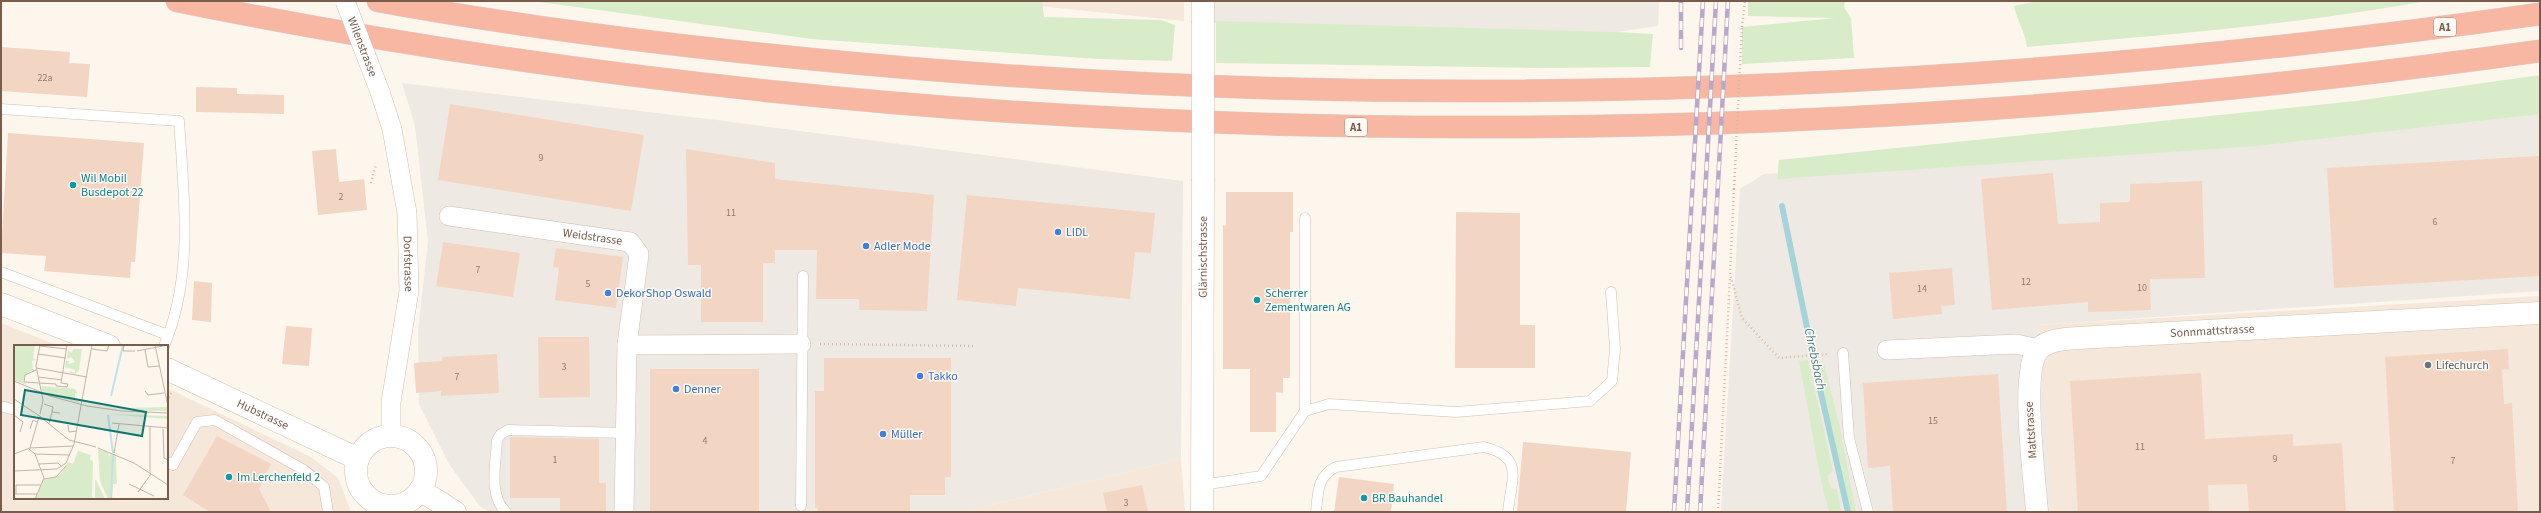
<svg xmlns="http://www.w3.org/2000/svg" width="2541" height="513" font-family="'Source Sans 3',sans-serif">
	<style>
		.residential { fill: #f5e8da }
		.industrial { fill: #efe9e4 }
		.green { fill: #d8ecc9 }
		.lines { fill: none; stroke-linecap: round; stroke-linejoin: round }
		.stream { stroke: #a5d3da; stroke-width: 6 }
		.building { fill: #f3d5c3 }
		.lane-casing { stroke: #d1beb0; stroke-width: 11 }
		.street-casing { stroke: #d1beb0; stroke-width: 20 }
		.secondary-casing { stroke: #d6c0b0; stroke-width: 23 }
		.highway-casing { stroke: #dad1cd; stroke-width: 23 }
		.path { stroke: #d9b8a5; stroke-width: 2.5; stroke-dasharray: 1 3; stroke-linecap: butt }
		.lane { stroke: #fff; stroke-width: 10 }
		.street { stroke: #fff; stroke-width: 19 }
		.secondary { stroke: #fff; stroke-width: 22 }
		.highway { stroke: #f7b7a3; stroke-width: 22 }
		.rail-casing { stroke: #b9a8c9; stroke-width: 4.5 }
		.rail { stroke: #fffaf3; stroke-width: 3; stroke-dasharray: 9; stroke-linecap: butt }
		.street-bridge-casing { stroke: #d1beb0; stroke-width: 20; stroke-linecap: butt }
		.secondary-bridge-casing { stroke: #d6c0b0; stroke-width: 23; stroke-linecap: butt }
		.path-bridge { stroke: #d9b8a5; stroke-width: 2.5; stroke-dasharray: 1 3; stroke-linecap: butt }
		.street-bridge { stroke: #fff; stroke-width: 19 }
		.secondary-bridge { stroke: #fff; stroke-width: 22 }
		.culture-dot { fill: #0f9aa8; stroke: #fffaf3; stroke-width: 1.5 }
		.shop-dot { fill: #3f7fe0; stroke: #fffaf3; stroke-width: 1.5 }
		.worship-dot { fill: #6b7280; stroke: #fffaf3; stroke-width: 1.5 }
		.labels { text-anchor: middle; dominant-baseline: central; stroke-width: 3; stroke-linejoin: round; paint-order: stroke }
		.number-label { font-size: 10px; fill: #987a6a }
		.shield { fill: #fffaf3; stroke: #a28b7f; stroke-width: 1 }
		.shield-label { font-size: 11px; font-weight: bold; fill: #7a5c4d }
		.street-label { font-size: 12px; fill: #7a5c4d; stroke: #fffaf3 }
		.culture-label { font-size: 12px; fill: #0d838f; stroke: #fffaf3; text-anchor: start }
		.shop-label { font-size: 12px; fill: #366cbe; stroke: #fffaf3; text-anchor: start }
		.worship-label { font-size: 12px; fill: #5b616d; stroke: #fffaf3; text-anchor: start }
		.water-label { font-size: 13px; font-style: italic; fill: #437c86; stroke: #fffaf3 }
		.inset-river { fill: none; stroke: #bfe3e8; stroke-width: 2 }
		.inset-road { fill: none; stroke: #c5b3a7; stroke-width: 1 }
		.view { fill: #0f766e; fill-opacity: 0.15; stroke: #0f766e; stroke-width: 2 }
		.inset-edge { fill: none; stroke: #7a5c4d; stroke-width: 2 }
	</style>
	<rect width="100%" height="100%" fill="#fdf6ec"/>
	<path class="residential" d="M 775,1 L 1184,1 L 1184,21 L 1019,4 Z
		M 2540,296 L 2540,512 L 2047,512 L 2038,325 Z
		M 1,323 L 59,346 L 15,346 L 15,498 L 167,498 L 167,388 L 311,457 L 338,478 L 351,512 L 1,512 Z
		M 1181,459 L 1185,512 L 962,512 Z"/>
	<path class="industrial" d="M 1203,1 L 1659,1 L 1658,26 L 1616,32 L 1249,28 L 1203,21 Z
		M 402,83 L 717,120 L 1183,181 L 1181,459 L 962,512 L 489,512 L 479,505 L 449,464 L 419,404 L 418,332 L 428,241 L 415,126 Z
		M 2540,112 L 2540,291 L 2038,325 L 2053,512 L 1721,512 L 1740,189 L 1764,174 L 2104,156 Z"/>
	<path class="green" d="M 532,1 L 1042,1 L 1044,17 L 1161,20 L 1175,25 L 1172,61 L 1098,59 L 812,39 Z
		M 1748,1 L 1845,1 L 1844,7 L 1851,18 L 1854,58 L 1742,64 L 1742,27 L 1835,18 L 1748,16 Z
		M 2037,1 L 2427,1 C 2295,25 2161,35 2027,47 C 2025,31 2017,21 2014,6 Z
		M 1216,21 L 1616,32 L 1653,34 L 1650,67 L 1539,68 L 1216,63 Z
		M 2540,75 L 2540,114 L 2257,146 L 1777,179 L 1779,160 L 2356,101 Z
		M 1808,360 L 1833,471 L 1827,476 L 1831,488 L 1837,490 L 1841,512 L 1829,512 L 1822,486 L 1799,361 Z
		M 1814,362 L 1824,364 L 1840,428 L 1856,512 L 1849,512 L 1837,468 Z"/>
	<g class="lines">
		<path class="stream" d="M 1782,206 L 1817,376 L 1848,512"/>
	</g>
	<path class="building" d="M 1,47 L 70,52 L 69,63 L 90,64 L 87,97 L 1,91 Z
		M 196,87 L 237,88 L 237,94 L 284,95 L 284,114 L 196,112 Z
		M 450,104 L 644,135 L 631,211 L 438,180 Z
		M 8,133 L 144,143 L 135,262 L 131,262 L 130,278 L 44,271 L 46,256 L 1,253 Z
		M 336,149 L 339,182 L 364,179 L 367,210 L 318,215 L 312,151 Z
		M 686,149 L 775,163 L 775,179 L 934,195 L 927,311 L 859,310 L 859,299 L 816,299 L 817,250 L 775,250 L 775,263 L 763,263 L 763,322 L 701,322 L 701,265 L 688,265 Z
		M 2540,156 L 2540,276 L 2334,288 L 2327,168 Z
		M 2053,173 L 2058,224 L 2100,222 L 2100,203 L 2130,202 L 2130,184 L 2202,181 L 2205,278 L 2150,279 L 2151,310 L 2088,312 L 2088,302 L 1992,310 L 1981,179 Z
		M 1226,192 L 1293,192 L 1293,232 L 1290,232 L 1290,378 L 1283,378 L 1283,393 L 1276,392 L 1276,432 L 1250,432 L 1250,369 L 1223,369 L 1223,225 L 1226,226 Z
		M 967,195 L 1155,213 L 1151,253 L 1135,252 L 1130,299 L 1018,288 L 1016,306 L 957,300 Z
		M 1456,212 L 1520,213 L 1520,325 L 1535,325 L 1535,368 L 1455,368 Z
		M 443,242 L 520,253 L 513,297 L 436,286 Z
		M 556,248 L 623,257 L 616,308 L 555,300 L 559,268 L 553,267 Z
		M 1952,268 L 1955,305 L 1941,306 L 1942,314 L 1893,319 L 1889,273 Z
		M 194,281 L 212,283 L 211,322 L 192,320 Z
		M 286,326 L 312,328 L 309,366 L 282,364 Z
		M 538,337 L 589,337 L 590,397 L 539,398 Z
		M 2508,349 L 2509,369 L 2502,370 L 2504,404 L 2512,403 L 2518,512 L 2394,512 L 2385,357 Z
		M 497,354 L 499,393 L 441,396 L 441,391 L 416,393 L 414,363 L 442,361 L 442,357 Z
		M 824,358 L 951,358 L 951,477 L 945,477 L 945,495 L 910,495 L 910,512 L 818,512 L 818,508 L 815,508 L 815,391 L 824,391 Z
		M 650,369 L 759,369 L 759,512 L 650,512 Z
		M 2201,373 L 2205,439 L 2293,434 L 2293,446 L 2342,443 L 2346,512 L 2249,512 L 2247,484 L 2208,485 L 2209,512 L 2078,512 L 2070,381 Z
		M 1998,374 L 2007,512 L 1893,512 L 1890,466 L 1868,468 L 1863,383 Z
		M 217,436 L 271,464 L 259,489 L 271,512 L 210,512 L 183,495 Z
		M 510,437 L 599,439 L 599,483 L 606,483 L 606,512 L 560,512 L 560,498 L 510,498 Z
		M 1523,442 L 1631,452 L 1626,512 L 1517,512 Z
		M 1339,477 L 1394,484 L 1391,512 L 1334,512 Z
		M 1142,485 L 1148,512 L 1107,512 L 1103,493 Z"/>
	<g class="lines">
		<defs>
			<path id="lane" d="M 1,109 L 179,121 C 184,195 194,276 164,346
				M 1,272 L 168,335
				M 1843,353 L 1849,438 L 1868,512
				M 1,406 L 15,410
				M 1305,411 L 1305,218
				M 167,462 L 173,465 L 197,422 L 215,420 L 304,470 L 324,487 L 328,512
				M 1202,485 L 1261,476 L 1305,411 L 1329,404 L 1456,412 L 1590,401 L 1612,381 L 1615,349 L 1611,292
				M 801,506 L 803,276
				M 506,512 C 488,496 496,462 497,440 L 501,434 L 508,430 L 625,433
				M 1316,512 C 1318,493 1317,476 1336,467 L 1484,447 C 1525,457 1511,479 1508,512"/>
			<g id="street">
				<path id="s1" d="M 380,92 L 392,129 L 407,213 L 409,291 L 391,402 L 391,436"/>
				<path id="s2" d="M 449,216 L 630,242 L 639,254 L 627,345"/>
				<path d="M 1887,350 L 2016,344 L 2039,349"/>
				<path d="M 376,512 L 378,503"/>
				<path d="M 624,512 L 627,345 L 801,344"/>
			</g>
			<g id="secondary">
				<path d="M 1203,21 L 1203,1"/>
				<path d="M 1,304 L 109,346"/>
				<path id="s3" d="M 167,369 L 358,459"/>
				<circle cx="391" cy="471" r="35"/>
				<path d="M 420,490 L 455,512"/>
				<path id="s4" d="M 1202,512 L 1203,181"/>
				<path id="s5" d="M 2037,512 C 2035,481 2020,371 2038,350 C 2048,339 2065,339 2078,338 L 2540,313"/>
			</g>
			<path id="highway" d="M 177,1 C 955,158 1755,161 2540,51
				M 378,1 C 521,27 666,45 810,59 C 1386,116 1968,94 2540,14"/>
		</defs>
		<use href="#lane" class="lane-casing"/>
		<use href="#street" class="street-casing"/>
		<use href="#secondary" class="secondary-casing"/>
		<use href="#highway" class="highway-casing"/>
		<path class="path" d="M 1742,27 L 1745,1
			M 371,183 L 376,164
			M 1734,189 L 1730,274 L 1742,318 L 1779,358 L 1828,354
			M 820,344 L 976,346
			M 167,401 L 171,393
			M 1718,512 L 1730,277"/>
		<use href="#lane" class="lane"/>
		<use href="#street" class="street"/>
		<use href="#secondary" class="secondary"/>
		<use href="#highway" class="highway"/>
		<defs>
			<path id="rail" d="M 1681,48 L 1681,1
				M 1674,512 L 1703,1
				M 1687,512 L 1716,1
				M 1700,512 L 1728,1"/>
		</defs>
		<use href="#rail" class="rail-casing"/>
		<use href="#rail" class="rail"/>
		<defs>
			<g id="street-bridge">
				<path id="s6" d="M 345,1 L 380,92"/>
			</g>
			<path id="secondary-bridge" d="M 1203,21 L 1203,181"/>
		</defs>
		<use href="#street-bridge" class="street-bridge-casing"/>
		<use href="#secondary-bridge" class="secondary-bridge-casing"/>
		<path class="path-bridge" d="M 1734,189 L 1742,27"/>
		<use href="#street-bridge" class="street-bridge"/>
		<use href="#secondary-bridge" class="secondary-bridge"/>
	</g>
	<g class="culture-dot">
		<circle cx="73" cy="185" r="4"/>
		<circle cx="1257" cy="300" r="4"/>
		<circle cx="229" cy="477" r="4"/>
		<circle cx="1364" cy="498" r="4"/>
	</g>
	<g class="shop-dot">
		<circle cx="1058" cy="232" r="4"/>
		<circle cx="866" cy="246" r="4"/>
		<circle cx="608" cy="293" r="4"/>
		<circle cx="920" cy="376" r="4"/>
		<circle cx="676" cy="389" r="4"/>
		<circle cx="883" cy="434" r="4"/>
	</g>
	<circle class="worship-dot" cx="2428" cy="365" r="4"/>
	<g class="labels">
		<g class="number-label">
			<text x="45" y="78">22a</text>
			<text x="541" y="158">9</text>
			<text x="341" y="197">2</text>
			<text x="731" y="213">11</text>
			<text x="2435" y="222">6</text>
			<text x="478" y="270">7</text>
			<text x="2026" y="282">12</text>
			<text x="588" y="284">5</text>
			<text x="2142" y="288">10</text>
			<text x="1922" y="289">14</text>
			<text x="564" y="367">3</text>
			<text x="457" y="377">7</text>
			<text x="1933" y="421">15</text>
			<text x="705" y="441">4</text>
			<text x="2140" y="447">11</text>
			<text x="2275" y="459">9</text>
			<text x="555" y="460">1</text>
			<text x="2453" y="461">7</text>
			<text x="1126" y="503">3</text>
		</g>
		<g class="shield">
			<rect x="2434" y="18" width="22" height="18" rx="3"/>
			<rect x="1345" y="118" width="22" height="18" rx="3"/>
		</g>
		<g class="shield-label">
			<text x="2445" y="27">A1</text>
			<text x="1356" y="127">A1</text>
		</g>
		<g class="street-label">
			<text stroke="none"><textPath href="#s6" startOffset="49">Wilenstrasse</textPath></text>
			<text stroke="none"><textPath href="#s2" startOffset="145">Weidstrasse</textPath></text>
			<text stroke="none"><textPath href="#s4" startOffset="255">Glärnischstrasse</textPath></text>
			<text stroke="none"><textPath href="#s1" startOffset="175">Dorfstrasse</textPath></text>
			<text stroke="none"><textPath href="#s5" startOffset="341">Sonnmattstrasse</textPath></text>
			<text stroke="none"><textPath href="#s3" startOffset="106">Hubstrasse</textPath></text>
			<text transform="translate(2031 430) rotate(-94)">Mattstrasse</text>
		</g>
		<g class="culture-label">
			<text x="81" y="178">Wil Mobil<tspan x="81" dy="14">Busdepot 22</tspan></text>
			<text x="1265" y="293">Scherrer<tspan x="1265" dy="14">Zementwaren AG</tspan></text>
			<text x="237" y="477">Im Lerchenfeld 2</text>
			<text x="1372" y="498">BR Bauhandel</text>
		</g>
		<g class="shop-label">
			<text x="1066" y="232">LIDL</text>
			<text x="874" y="246">Adler Mode</text>
			<text x="616" y="293">DekorShop Oswald</text>
			<text x="928" y="376">Takko</text>
			<text x="684" y="389">Denner</text>
			<text x="891" y="434">Müller</text>
		</g>
		<g class="worship-label">
			<text x="2436" y="365">Lifechurch</text>
		</g>
		<g class="water-label">
			<text transform="translate(1815 359) rotate(78)">Chrebsbach</text>
		</g>
	</g>
	<g transform="translate(14 345)">
		<rect width="154" height="154" fill="#fdf6ec"/>
		<path d="M 0,0 L 21,0 L 19,13 L 22,15 L 18,16 L 19,25 L 11,30 L 9,37 L 13,40 L 0,35 ZM 59,4 L 68,4 L 65,25 L 61,29 L 56,28 L 56,26 L 61,28 L 61,25 L 51,22 L 52,16 L 55,16 L 54,19 L 61,17 L 57,12 L 53,14 L 54,5 L 58,8 ZM 27,41 L 61,44 L 64,49 L 61,48 L 61,55 L 66,58 L 28,47 ZM 153,62 L 154,66 L 123,66 L 107,63 ZM 94,69 L 154,71 L 154,74 L 117,71 ZM 84,104 L 95,108 L 94,112 L 98,108 L 102,111 L 103,139 L 99,139 L 98,154 L 94,154 L 86,136 ZM 64,106 L 77,110 L 76,114 L 79,116 L 78,154 L 21,154 L 30,135 L 46,130 L 54,117 L 59,119 ZM 81,135 L 82,135 L 91,154 L 81,154 Z" fill="#d8ecc9"/>
		<path class="inset-river" d="M 97,51 L 109,0M 94,70 L 99,108M 97,154 L 99,110"/>
		<path class="inset-road" d="M 110,0 L 109,6 L 121,6M 141,0 L 154,61M 26,1 L 53,4M 78,4 L 93,6 L 95,0M 131,5 L 134,22 L 145,21M 123,6 L 154,0M 24,9 L 52,13M 22,23 L 73,32M 22,25 L 11,30 L 10,37 L 42,39 L 42,41 L 53,42 L 54,39 L 47,38M 24,32 L 48,35M 0,36 L 36,51 L 73,61 L 108,66 L 154,68M 47,38 L 53,0M 131,46 L 134,50 L 150,48M 0,54 L 24,70M 30,59 L 39,62 L 38,67M 26,69 L 29,55 L 22,21 L 26,0M 0,70 L 9,77 L 6,87M 27,72 L 24,70 L 55,95 L 82,102M 98,78 L 154,83M 35,79 L 38,67 L 46,68M 54,80 L 55,87 L 63,86M 136,82 L 136,128M 16,84 L 19,75 L 23,77M 149,84 L 150,113 L 154,115M 16,103 L 59,101M 84,103 L 120,118 L 154,140M 15,104 L 21,109 L 30,133 L 21,154M 100,108 L 105,79M 0,109 L 16,103 L 25,72M 21,109 L 56,110M 25,119 L 44,118 L 48,122M 0,126 L 43,124 L 52,118 L 60,99 L 78,0M 30,134 L 42,132 L 52,121M 115,139 L 140,151M 124,147 L 137,129M 0,149 L 23,149M 2,149 L 2,140 L 27,140"/>
		<path class="view" d="M 11,45 L 132,67 L 128,91 L 7,70 Z"/>
		<rect width="154" height="154" class="inset-edge"/>
	</g>
	<rect width="2541" height="513" fill="none" stroke="#7a5c4d" stroke-width="4"/>
</svg>
